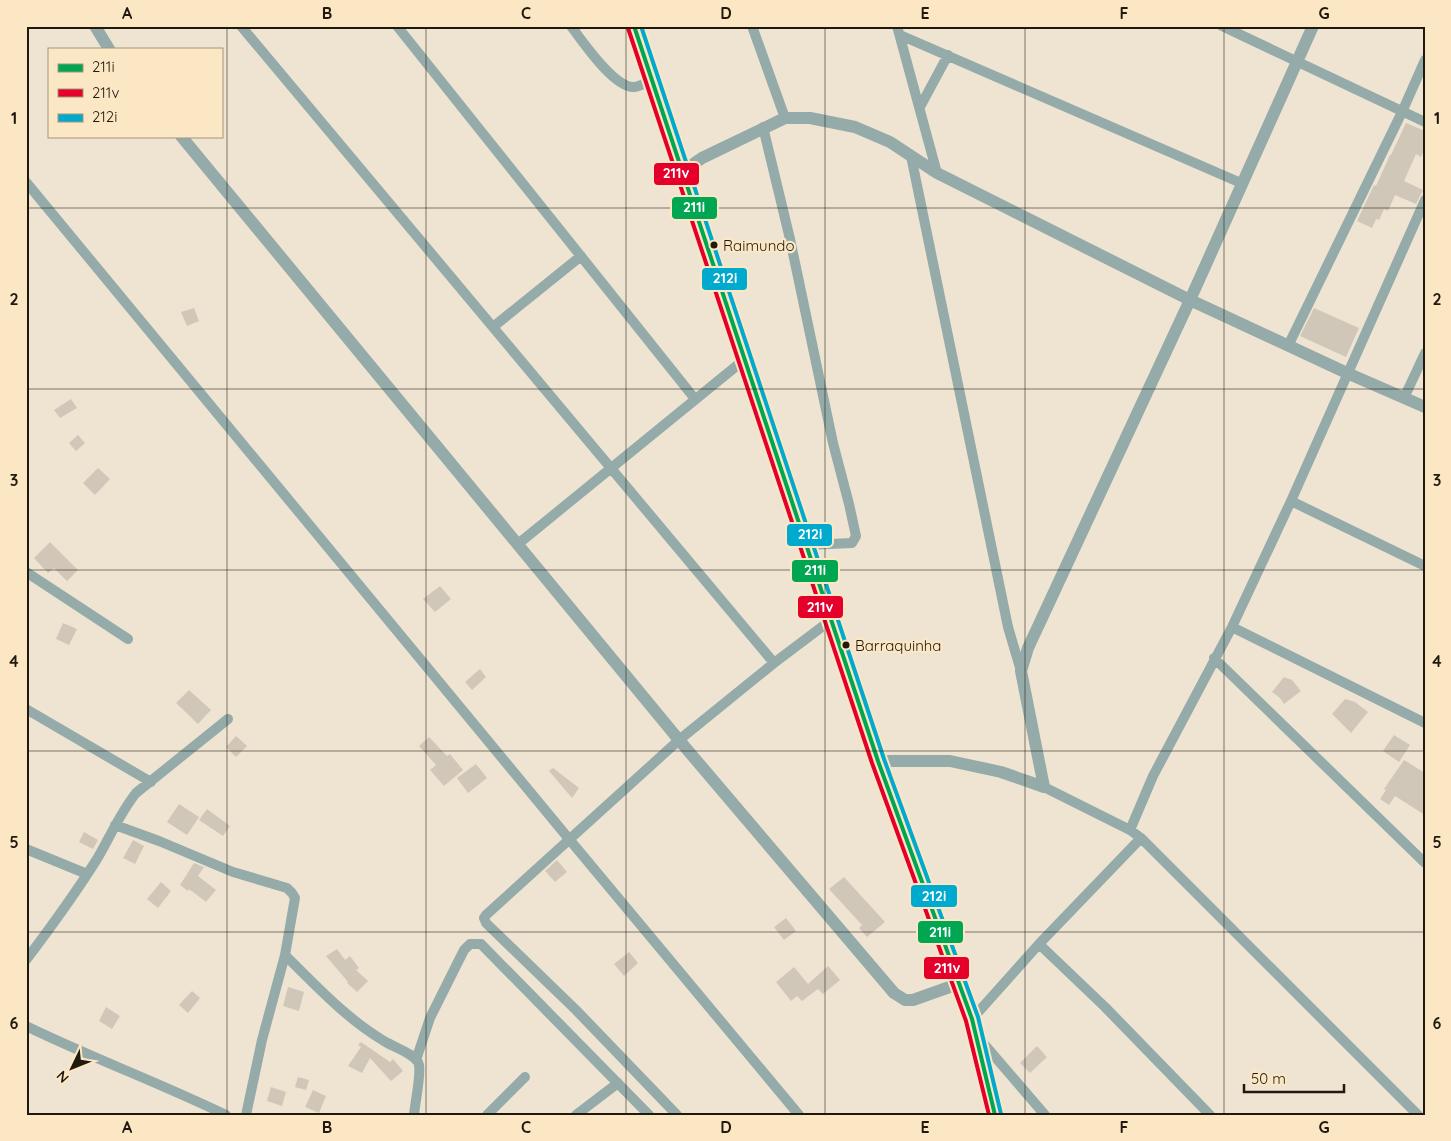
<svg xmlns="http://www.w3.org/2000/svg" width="1451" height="1141" font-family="Quicksand,sans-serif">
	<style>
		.building { fill: #d0c7b8 }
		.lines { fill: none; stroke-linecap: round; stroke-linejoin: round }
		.minor { stroke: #94abaa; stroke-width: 10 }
		.tertiary { stroke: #94abaa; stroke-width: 12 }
		.secondary { stroke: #93a8a4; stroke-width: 15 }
		.bus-1-casing { stroke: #fce7c5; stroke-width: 8 }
		.bus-2-casing { stroke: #fce7c5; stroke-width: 8 }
		.bus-3-casing { stroke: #fce7c5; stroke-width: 8 }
		.bus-1 { stroke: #00a651; stroke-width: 4 }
		.bus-2 { stroke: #e4002b; stroke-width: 4 }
		.bus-3 { stroke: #00a9ce; stroke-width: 4 }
		.grid { fill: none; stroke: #21190d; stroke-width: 1; stroke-opacity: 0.55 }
		.bus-dot { fill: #21190d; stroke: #fce7c5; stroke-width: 2 }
		.labels { text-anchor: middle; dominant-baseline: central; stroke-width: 4.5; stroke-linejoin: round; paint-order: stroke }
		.bus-label { font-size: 15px; fill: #21190d; stroke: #fce7c5; text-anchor: start }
		.line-badge { stroke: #fce7c5; stroke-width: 2 }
		.badge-label { font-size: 14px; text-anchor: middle; font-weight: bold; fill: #fff }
		.neatline { fill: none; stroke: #21190d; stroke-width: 2 }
		.grid-label { font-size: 16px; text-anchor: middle; font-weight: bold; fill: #21190d }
	</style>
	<rect width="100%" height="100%" fill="#efe4d2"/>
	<path class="building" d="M 1406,123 L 1425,131 L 1425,148 L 1421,157 L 1416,154 L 1404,181 L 1423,190 L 1416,204 L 1395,195 L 1388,211 L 1384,209 L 1379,220 L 1376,219 L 1372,228 L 1357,221 L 1374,185 L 1376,186 L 1390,155 L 1391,155 Z
		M 194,308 L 199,321 L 187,326 L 181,312 Z
		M 1314,308 L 1359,328 L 1346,357 L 1300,336 Z
		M 71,399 L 77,408 L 60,418 L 54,410 Z
		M 78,435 L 85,443 L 76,451 L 69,443 Z
		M 98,468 L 110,479 L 95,495 L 83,483 Z
		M 50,542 L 78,570 L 67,581 L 54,568 L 48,573 L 34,558 Z
		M 440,586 L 451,599 L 435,612 L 423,599 Z
		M 63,623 L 77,629 L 69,645 L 56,639 Z
		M 480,669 L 486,677 L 472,690 L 465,682 Z
		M 1284,677 L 1292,680 L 1301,691 L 1284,704 L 1280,698 L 1272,692 Z
		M 189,690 L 211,710 L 198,724 L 176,703 Z
		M 1345,699 L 1355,702 L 1368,712 L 1351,733 L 1332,714 Z
		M 1394,735 L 1410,745 L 1399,762 L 1383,751 Z
		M 236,736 L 247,746 L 236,757 L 226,747 Z
		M 429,737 L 447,756 L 450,754 L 463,770 L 444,786 L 430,770 L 436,765 L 419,746 Z
		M 1404,760 L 1425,773 L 1425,815 L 1395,796 L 1389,805 L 1380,799 L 1386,790 L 1384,789 Z
		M 476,764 L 487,778 L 468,793 L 457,778 Z
		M 553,768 L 579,788 L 572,798 L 549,771 Z
		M 179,804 L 199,817 L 187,835 L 167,822 Z
		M 207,809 L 230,826 L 223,836 L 199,820 Z
		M 84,832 L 98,840 L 93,849 L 79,842 Z
		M 133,840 L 144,846 L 135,864 L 123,858 Z
		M 557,860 L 567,872 L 555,882 L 545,871 Z
		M 194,863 L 204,867 L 198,876 L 216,890 L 206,902 L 189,889 L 188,891 L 180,885 Z
		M 844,877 L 885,922 L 867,937 L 859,928 L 862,925 L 829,889 Z
		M 161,882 L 171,891 L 158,908 L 147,899 Z
		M 786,918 L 796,931 L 784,940 L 774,927 Z
		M 337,949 L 345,960 L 350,956 L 359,968 L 356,970 L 368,981 L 357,992 L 347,983 L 348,982 L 326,956 Z
		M 629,952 L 638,963 L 624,976 L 614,964 Z
		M 828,966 L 840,980 L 823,994 L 818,989 L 802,1001 L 797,996 L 791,1001 L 776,982 L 794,967 L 808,984 Z
		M 288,987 L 304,992 L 299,1011 L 283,1006 Z
		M 192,991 L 200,998 L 188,1013 L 179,1005 Z
		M 106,1007 L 120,1016 L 112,1029 L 99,1021 Z
		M 361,1042 L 390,1062 L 393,1059 L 403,1071 L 391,1081 L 370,1058 L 362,1073 L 348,1066 L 361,1047 L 358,1045 Z
		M 1037,1046 L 1047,1057 L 1030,1073 L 1020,1063 Z
		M 298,1077 L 309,1080 L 306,1090 L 295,1087 Z
		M 271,1087 L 286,1092 L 282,1106 L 267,1101 Z
		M 313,1090 L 326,1096 L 319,1113 L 305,1107 Z"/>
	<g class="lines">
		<path class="minor" d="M 241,26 L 774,663
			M 397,26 L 695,399
			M 571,26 C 582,41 614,88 634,87 C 639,87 647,82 652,80
			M 752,26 L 785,118
			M 897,26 L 937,173
			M 1222,26 L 1425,122
			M 900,35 L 1241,183
			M 920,107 L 948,55
			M 763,127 L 790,239 L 833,443 L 849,504 L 856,536 L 852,543 L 807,545
			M 911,156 L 1008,627 L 1021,671
			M 26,182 L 569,839 L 799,1115
			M 493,327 L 581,256
			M 1288,346 L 1402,112 L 1425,60
			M 1404,398 L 1425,353
			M 1291,501 L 1425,566
			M 518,544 L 745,359
			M 26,572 L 128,639
			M 1232,627 L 1425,723
			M 1214,658 L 1425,863
			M 26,709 L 151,782
			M 1044,787 L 1130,830 L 1141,838 L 1418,1115
			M 115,825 L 159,841 L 233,872 L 287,888 L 292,893 L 295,898 L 285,955 L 262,1040 L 246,1115
			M 1130,830 L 1153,776 L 1232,627 L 1291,501 L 1425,200
			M 26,849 L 87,874
			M 1039,944 L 1105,1007 L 1210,1115
			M 285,955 C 316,986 347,1019 384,1041 C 393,1047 417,1054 419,1065 C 421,1076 415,1103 414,1115
			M 26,960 C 51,927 75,894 97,859 C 110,837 120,813 136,793 L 228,719
			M 972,1019 L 1039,944 L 1141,838
			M 26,1026 C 92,1058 160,1083 226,1115
			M 978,1037 L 1045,1115
			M 416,1060 L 430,1018 L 464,950 L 470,944 L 481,944 L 649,1115
			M 487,1115 L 525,1077
			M 576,1115 L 618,1083
			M 677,1115 L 576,1010 L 486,923 L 484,918 L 486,915 L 679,740 L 774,663 L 831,620"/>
		<path class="tertiary" d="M 95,26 L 109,49
			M 181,136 L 679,740 L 894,993 L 905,1000 L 913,1000 L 958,984
			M 682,172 L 702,158 L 785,118 L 810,118 L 855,127 L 890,142 L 937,173 L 1190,300 L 1347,373 L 1425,407
			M 878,761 L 950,761 L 1001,772 L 1044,787
			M 1044,787 L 1021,671 L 1028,648 L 1190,300 L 1313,26"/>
		<path class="secondary" d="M 634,26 L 878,761 L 972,1019 L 995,1115"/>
		<defs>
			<path id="bus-1" d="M 634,26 L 878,761 L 972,1019 L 995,1115"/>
			<path id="bus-2" d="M 628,28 L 872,763 L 966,1021 L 989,1115"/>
			<path id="bus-3" d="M 641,26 L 884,759 L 978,1017 L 1001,1114"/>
		</defs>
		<use href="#bus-1" class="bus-1-casing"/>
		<use href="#bus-2" class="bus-2-casing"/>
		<use href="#bus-3" class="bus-3-casing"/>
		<use href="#bus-1" class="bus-1"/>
		<use href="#bus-2" class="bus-2"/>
		<use href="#bus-3" class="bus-3"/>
	</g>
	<path class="grid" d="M 227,26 L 227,1115M 426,26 L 426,1115M 626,26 L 626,1115M 825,26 L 825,1115M 1025,26 L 1025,1115M 1224,26 L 1224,1115M 26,208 L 1425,208M 26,389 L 1425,389M 26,570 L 1425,570M 26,751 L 1425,751M 26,932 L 1425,932"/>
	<g class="bus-dot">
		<circle cx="714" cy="245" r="4.5"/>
		<circle cx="846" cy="645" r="4.5"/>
	</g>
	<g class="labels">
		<g class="bus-label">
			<text x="723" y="245">Raimundo</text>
			<text x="855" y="645">Barraquinha</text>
		</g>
	</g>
	<g class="line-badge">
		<rect x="653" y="162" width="47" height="24" rx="5" fill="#e4002b"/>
		<rect x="671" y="196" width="47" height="24" rx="5" fill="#00a651"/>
		<rect x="701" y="267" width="47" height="24" rx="5" fill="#00a9ce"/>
		<rect x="786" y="523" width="47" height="24" rx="5" fill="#00a9ce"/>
		<rect x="791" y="559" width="48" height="24" rx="5" fill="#00a651"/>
		<rect x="797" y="595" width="47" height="24" rx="5" fill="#e4002b"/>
		<rect x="910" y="884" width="48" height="24" rx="5" fill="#00a9ce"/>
		<rect x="917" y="920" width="47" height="24" rx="5" fill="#00a651"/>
		<rect x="923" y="956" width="47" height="24" rx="5" fill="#e4002b"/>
	</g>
	<g class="badge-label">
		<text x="676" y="178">211v</text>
		<text x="694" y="212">211i</text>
		<text x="725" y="283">212i</text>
		<text x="810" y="539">212i</text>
		<text x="815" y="575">211i</text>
		<text x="820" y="612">211v</text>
		<text x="934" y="901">212i</text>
		<text x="940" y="937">211i</text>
		<text x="947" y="973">211v</text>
	</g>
	<rect width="1451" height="1141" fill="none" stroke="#fce7c5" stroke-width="55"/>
	<rect x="48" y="48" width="175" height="90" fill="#fce7c5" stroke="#a4957b"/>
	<rect x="58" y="64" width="25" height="8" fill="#00a651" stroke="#a4957b"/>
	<text x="92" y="72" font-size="15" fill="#21190d">211i</text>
	<rect x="58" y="89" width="25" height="8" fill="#e4002b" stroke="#a4957b"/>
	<text x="92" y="98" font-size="15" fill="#21190d">211v</text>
	<rect x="58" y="114" width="25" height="8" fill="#00a9ce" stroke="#a4957b"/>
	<text x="92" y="122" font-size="15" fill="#21190d">212i</text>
	<g transform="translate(72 1068) rotate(227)" stroke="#fce7c5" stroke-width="4" paint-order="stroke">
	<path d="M0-4L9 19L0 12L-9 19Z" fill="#21190d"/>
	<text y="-8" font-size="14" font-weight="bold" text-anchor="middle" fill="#21190d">N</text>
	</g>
	<path d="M1244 1084v8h100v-8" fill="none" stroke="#21190d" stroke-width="2.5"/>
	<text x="1251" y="1084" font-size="15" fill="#21190d" stroke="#fce7c5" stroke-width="4" paint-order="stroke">50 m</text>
	<rect x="28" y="28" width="1396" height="1086" class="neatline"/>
	<g class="grid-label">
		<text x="127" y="19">A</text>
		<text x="327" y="19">B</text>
		<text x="526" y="19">C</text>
		<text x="726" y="19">D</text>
		<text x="925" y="19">E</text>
		<text x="1124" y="19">F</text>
		<text x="1324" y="19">G</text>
		<text x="14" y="124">1</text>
		<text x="1437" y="124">1</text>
		<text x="14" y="305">2</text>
		<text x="1437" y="305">2</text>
		<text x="14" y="486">3</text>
		<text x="1437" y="486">3</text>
		<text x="14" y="667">4</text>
		<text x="1437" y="667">4</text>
		<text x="14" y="848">5</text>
		<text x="1437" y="848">5</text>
		<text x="14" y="1029">6</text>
		<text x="1437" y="1029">6</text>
		<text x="127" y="1133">A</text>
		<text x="327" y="1133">B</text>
		<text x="526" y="1133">C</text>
		<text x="726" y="1133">D</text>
		<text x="925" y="1133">E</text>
		<text x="1124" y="1133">F</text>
		<text x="1324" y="1133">G</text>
	</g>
</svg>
